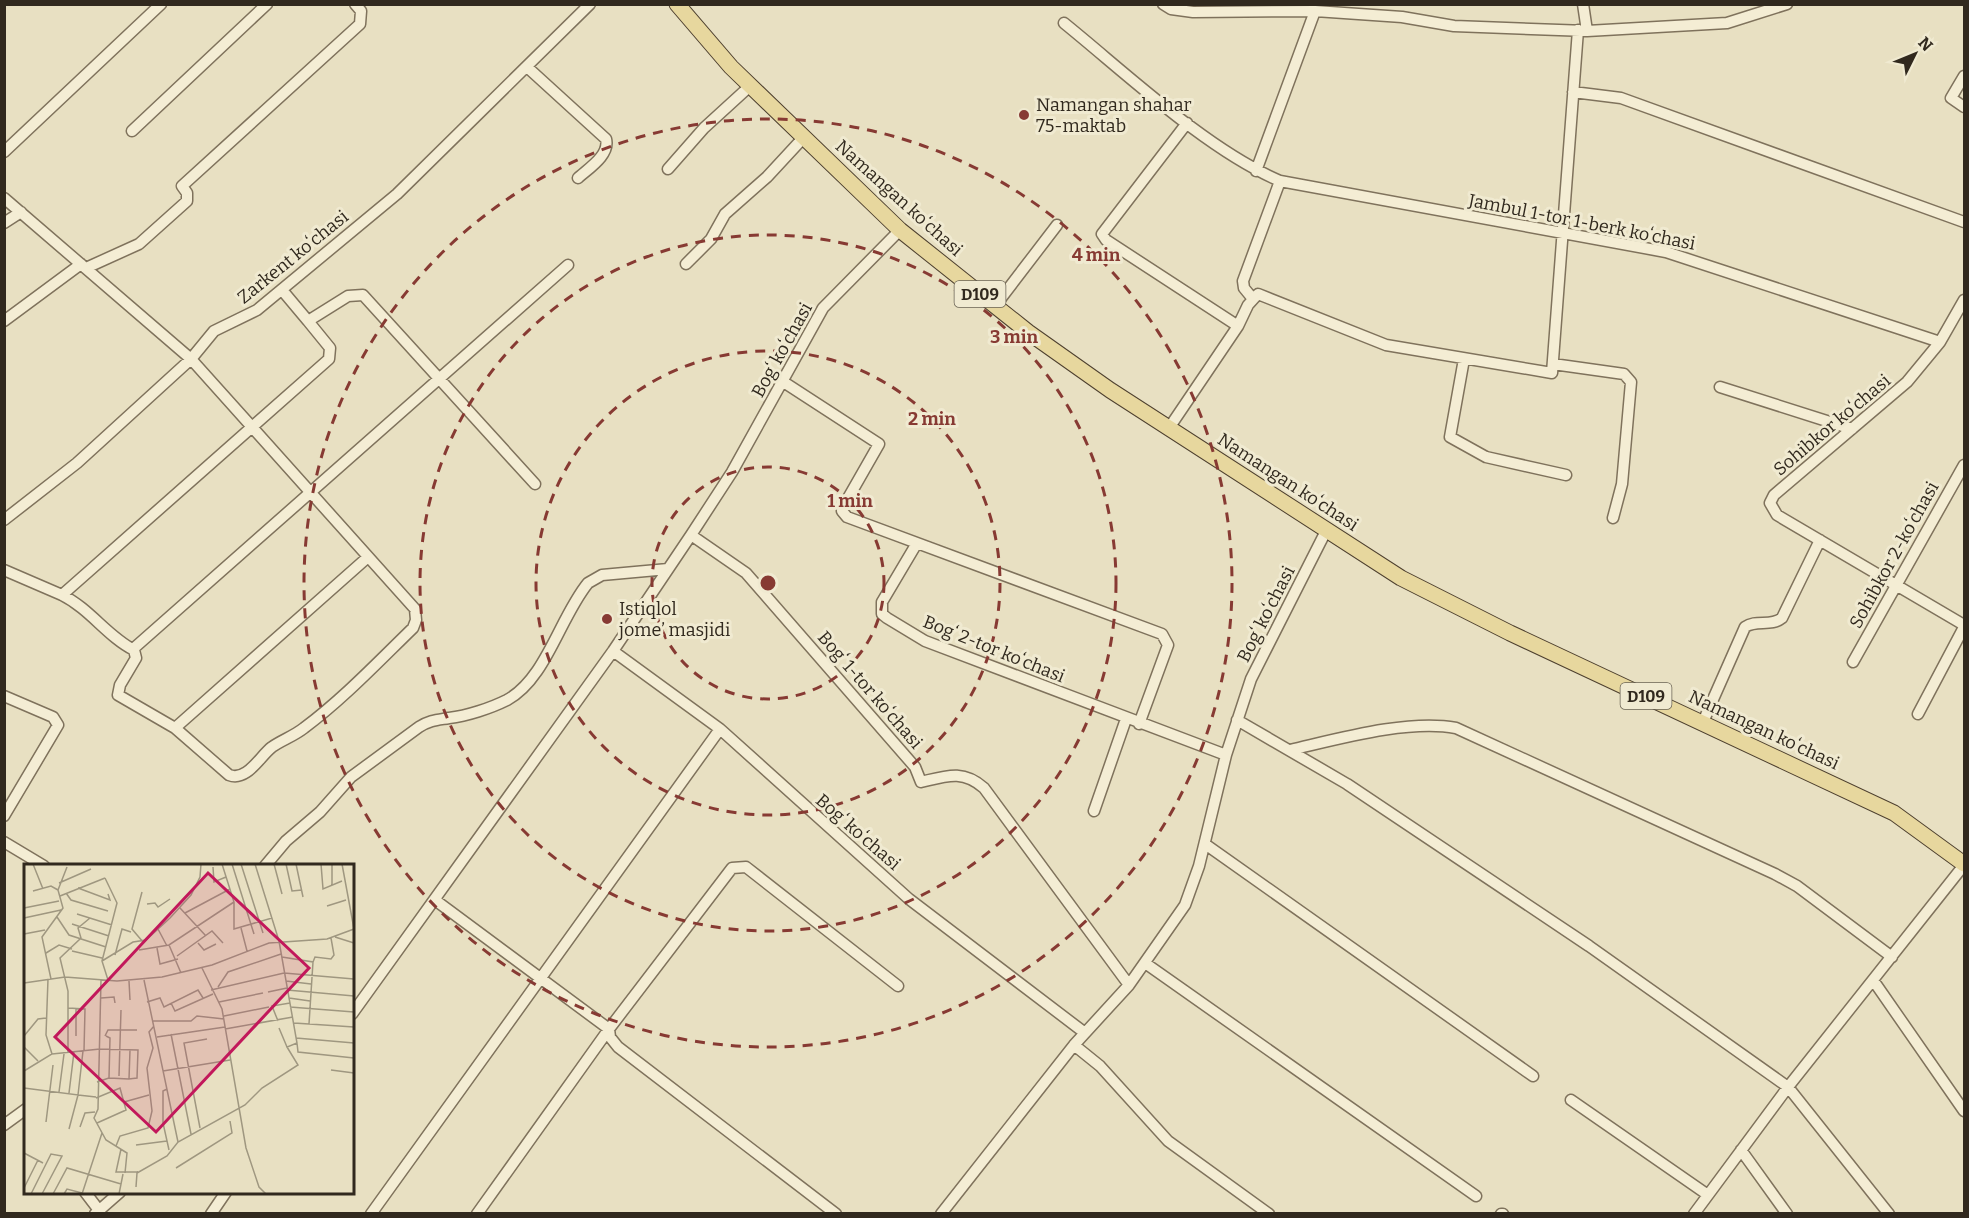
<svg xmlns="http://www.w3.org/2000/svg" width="1969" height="1218" font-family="Bitter,serif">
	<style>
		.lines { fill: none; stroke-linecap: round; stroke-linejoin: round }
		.minor-casing { stroke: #7f725c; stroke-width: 13 }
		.primary-casing { stroke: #4e402f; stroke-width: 17 }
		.minor { stroke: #f4edd4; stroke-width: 10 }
		.primary { stroke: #e7d79e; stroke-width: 15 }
		.ring { fill: none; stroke: #873a33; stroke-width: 3; stroke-dasharray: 10 8 }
		.poi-dot { fill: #873a33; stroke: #f0ead1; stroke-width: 2 }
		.labels { text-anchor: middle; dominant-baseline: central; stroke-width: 6; stroke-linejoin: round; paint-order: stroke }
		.shield { fill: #f0ead1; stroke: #6a6354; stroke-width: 1.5 }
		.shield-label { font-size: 16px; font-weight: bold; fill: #31291e }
		.poi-label { font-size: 18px; fill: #31291e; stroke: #f0ead1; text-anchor: start }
		.street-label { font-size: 18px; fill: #31291e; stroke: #f0ead1 }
		.inset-road { fill: none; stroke: #9f9780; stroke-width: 1.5 }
		.view { fill: #c2185b; fill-opacity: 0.15; stroke: #c2185b; stroke-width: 3 }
		.inset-edge { fill: none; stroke: #31291e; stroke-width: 3 }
		.centre { fill: #873a33; stroke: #f0ead1; stroke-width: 3 }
		.ring-label { font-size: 18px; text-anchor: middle; font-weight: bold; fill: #873a33; stroke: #f0ead1; stroke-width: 6; stroke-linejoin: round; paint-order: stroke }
	</style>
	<rect width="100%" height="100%" fill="#e8e0c2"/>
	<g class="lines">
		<defs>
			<path id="minor" d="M 1163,4 L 1171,9 L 1193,12 L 1315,11 L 1402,17 L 1454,26 L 1587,31 L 1727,23 L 1787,4
				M 1583,4 L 1587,31
				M 1064,23 C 1127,74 1207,150 1280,181 L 1666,252 L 1940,342
				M 527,67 L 606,139 C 610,155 589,168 578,178
				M 1964,76 L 1951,98 L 1964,107
				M 1573,92 L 1621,98 L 1964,222
				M 1187,123 L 1102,234 L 1106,240 L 1238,326
				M 132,131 L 267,4
				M 4,152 L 161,4
				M 668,169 L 704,128 L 750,86
				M 1256,171 L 1315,11
				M 4,198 L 191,359 L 415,609 L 416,620 L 413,628 C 378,662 343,699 304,728 C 294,736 282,740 272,747 C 260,756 247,782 229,775 L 175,728 L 368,557
				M 4,223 L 21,212
				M 686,264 L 711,239 L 725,214 L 767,177 L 804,137
				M 86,268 L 139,244 L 187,201 L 187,193 L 182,186 L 360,24 L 361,11 L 355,4
				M 282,290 L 308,321 L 348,296 L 363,295 L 535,484
				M 1253,299 L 1244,288 L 1243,281 L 1280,181
				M 1964,300 L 1940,342 L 1907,382 L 1774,495 L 1770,503 L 1777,515 L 1964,625
				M 995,306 L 1057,225
				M 4,321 L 81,264
				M 1464,359 L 1450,437 L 1486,457 L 1566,475
				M 1553,364 L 1624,374 L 1631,382 L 1622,484 L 1613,518
				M 782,381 L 879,444 L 843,507 L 842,511 L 847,517 L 1162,634 L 1168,645 L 1139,724
				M 1720,387 L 1852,429
				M 1169,428 L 1238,326 L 1248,305 L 1258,294 L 1386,345 L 1552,373 L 1578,30
				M 4,520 L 77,463 L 191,359 L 214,331 L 257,310 L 397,194 L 590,4
				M 691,535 L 746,573 L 915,767 L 921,782 C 946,776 963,769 984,788 L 1129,985
				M 917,543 L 882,602 L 882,614 L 887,618 L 925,641 L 1226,755
				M 4,570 L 62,595 L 329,359 L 330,348 L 308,321
				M 62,595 C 90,609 108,637 134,650 L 136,658 L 120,685 L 118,695 L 175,728
				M 133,649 L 568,265
				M 613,651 L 720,729 L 909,899 L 1085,1033
				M 1853,662 L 1964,465
				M 4,696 L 53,717 L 58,725 L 4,816
				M 1918,714 L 1964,627
				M 1237,720 L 1347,784 L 1589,946 L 1788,1087 L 1889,1214
				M 1703,722 L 1745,627 C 1756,619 1771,627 1782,618 L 1820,540
				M 1290,750 C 1338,739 1408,719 1456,728 L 1775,874 L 1797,886 L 1892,957
				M 1094,811 L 1126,719
				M 4,842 L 44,866
				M 1205,844 L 1533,1076
				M 265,866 L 286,841 L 320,812 L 351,777 L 419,727 C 430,720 437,720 449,718 C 467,716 491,708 507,700 C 546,679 560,617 588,583 L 602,575 L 668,569
				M 435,900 L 609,1029 L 610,1037 L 618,1047 L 836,1214
				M 1145,963 L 1476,1196
				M 1873,980 L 1964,1111
				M 352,1014 L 613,651 L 691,535 L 732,472 L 823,308 L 900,230
				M 1074,1045 L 1100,1066 L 1168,1141 L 1269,1214
				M 1571,1100 L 1708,1195
				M 4,1125 L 26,1109
				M 1741,1150 L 1787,1214
				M 85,1192 L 98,1209
				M 95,1214 L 120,1192
				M 211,1214 L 226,1192
				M 371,1214 L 720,729
				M 477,1214 L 609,1029 L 732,868 L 746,867 L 898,986
				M 941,1214 L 1074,1045 L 1129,985 L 1185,905 L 1199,866 L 1226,755 L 1251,679 L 1327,529
				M 1501,1214 L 1503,1214
				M 1694,1214 L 1788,1087 L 1964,865"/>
			<path id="primary" d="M 677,4 L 731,67 L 900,230 L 1028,332 L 1110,390 L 1401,578 L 1510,633 L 1894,813 L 1964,864"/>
		</defs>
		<use href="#minor" class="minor-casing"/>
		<use href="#primary" class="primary-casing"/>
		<use href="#minor" class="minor"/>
		<use href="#primary" class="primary"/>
	</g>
	<g class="ring">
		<circle cx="768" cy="583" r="116"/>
		<circle cx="768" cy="583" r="232"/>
		<circle cx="768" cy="583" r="348"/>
		<circle cx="768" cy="583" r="464"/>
	</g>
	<g class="poi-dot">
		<circle cx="1024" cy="115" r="6"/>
		<circle cx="607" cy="619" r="6"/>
	</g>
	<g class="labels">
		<g class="shield">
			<rect x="954.5" y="281" width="51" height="26" rx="4.5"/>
			<rect x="1620.5" y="683" width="51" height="26" rx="4.5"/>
		</g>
		<g class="shield-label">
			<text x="980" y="294">D109</text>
			<text x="1646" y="696">D109</text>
		</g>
		<g class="poi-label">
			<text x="1036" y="105">Namangan shahar<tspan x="1036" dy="21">75-maktab</tspan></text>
			<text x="619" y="609">Istiqlol<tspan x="619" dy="21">jome’ masjidi</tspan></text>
		</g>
		<g class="street-label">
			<text transform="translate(899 198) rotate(42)">Namangan koʻchasi</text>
			<text transform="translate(1582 222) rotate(11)">Jambul 1-tor 1-berk koʻchasi</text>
			<text transform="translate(293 257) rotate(-39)">Zarkent koʻchasi</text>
			<text transform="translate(782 350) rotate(-61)">Bogʻ koʻchasi</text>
			<text transform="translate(1832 425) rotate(-40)">Sohibkor koʻchasi</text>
			<text transform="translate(1288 482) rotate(33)">Namangan koʻchasi</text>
			<text transform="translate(1894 555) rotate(-61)">Sohibkor 2-koʻchasi</text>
			<text transform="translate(1266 614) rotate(-63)">Bogʻ koʻchasi</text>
			<text transform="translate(994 649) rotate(22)">Bogʻ 2-tor koʻchasi</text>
			<text transform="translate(870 690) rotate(49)">Bogʻ 1-tor koʻchasi</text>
			<text transform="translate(1764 730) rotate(25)">Namangan koʻchasi</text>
			<text transform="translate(858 832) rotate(41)">Bogʻ koʻchasi</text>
		</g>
	</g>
	<g transform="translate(24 864)">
		<rect width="330" height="330" fill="#e8e0c2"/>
		<path class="inset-road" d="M 9,0 L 19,25M 198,0 L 210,38 L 210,65 L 248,54M 208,0 L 230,70M 217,0 L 239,69M 231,0 L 255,77M 250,0 L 258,30M 262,0 L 268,27 L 278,26M 272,0 L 279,33M 297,0 L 299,25 L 318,17M 308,0 L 308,22M 318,0 L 330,65M 189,3 L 190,18 L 202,13M 81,14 L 93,39 L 78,97 L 84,116M 35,19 L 67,5M 54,24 L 86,36 L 84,30M 9,27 L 27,22 L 34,26M 118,28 L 108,65 L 119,78M 42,29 L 47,36 L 84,47M 36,32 L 81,14M 123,40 L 131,39 L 134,43 L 146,35M 303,42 L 322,36M 0,44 L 35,37M 156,44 L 182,72M 161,49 L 206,25M 53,50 L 88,61M 33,53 L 45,71 L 82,83M 0,54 L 37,46M 48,60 L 85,72M 217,64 L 223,87M 134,65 L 143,82M 0,70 L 21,66M 311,73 L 330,79M 174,79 L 180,86 L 192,80M 145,81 L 157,109M 133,84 L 136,100 L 154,95M 115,86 L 145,81 L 210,38M 48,87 L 78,94M 22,89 L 35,81 L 48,85M 91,91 L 98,65 L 107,68M 153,92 L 188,67 L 199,79M 258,93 L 289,98 L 285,160M 78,97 L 109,78 L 122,76 L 146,54 L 167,31 L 176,13 L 177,0M 289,98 L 291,93 L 307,95 L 310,91 L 307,74M 178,104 L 198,145 L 222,284 L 235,323 L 242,330M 27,115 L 18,73 L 39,44 L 34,26 L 43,3M 77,116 L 74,245 L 70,254 L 82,276 L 103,289 L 101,309M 120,116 L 154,278M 105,117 L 106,136M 262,117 L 287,120M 0,119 L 41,113 L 93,117 L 138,113 L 188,101 L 245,79 L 303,75 L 330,65M 194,123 L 204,108 L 257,90M 187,126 L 260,109 L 330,115M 263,126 L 330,132M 244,128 L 263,124M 77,134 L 90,133 L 91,139M 265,134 L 286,137M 123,138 L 136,134 L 140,143 L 174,126 L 179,134M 195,138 L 239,129M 147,139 L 151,147 L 189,130M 266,143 L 330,148M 44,144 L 61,145 L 60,187M 52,144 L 52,172M 200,152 L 245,143M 129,157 L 167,157 L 173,152 L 200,155M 254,157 L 248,142 L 266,139M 270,159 L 330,163M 255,164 L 263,183M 201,165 L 269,153M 147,170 L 167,270M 0,172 L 14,155 L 22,154M 81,172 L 84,166 L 113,166M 133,173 L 201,163M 272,174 L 330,179M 273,179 L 274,188 L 330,194M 0,183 L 14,197M 44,189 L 44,127 L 36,94 L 57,74 L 54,64 L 66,54M 28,190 L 76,185 L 114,186 L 113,214 L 105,215 L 106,186M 307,206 L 330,209M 0,207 L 28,190 L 22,171 L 24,115M 139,207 L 206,196M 95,212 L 97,146M 85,214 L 105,215M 73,218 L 85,214 L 86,174 L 82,172M 0,224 L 54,231 L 59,187M 143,225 L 139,227 L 139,259 L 145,286M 35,228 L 40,190M 45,229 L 50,188M 54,231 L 72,233M 72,234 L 96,224 L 102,246 L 73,259M 100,238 L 125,231M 22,258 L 29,201M 56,263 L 61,249 L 71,248M 176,264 L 160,179 L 183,175M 45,265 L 54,231M 112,281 L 143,277M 92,282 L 96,272 L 124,264 L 128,247 L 123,204 L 129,184 L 125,168 L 130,162M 97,285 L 92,308 L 114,308M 0,289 L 19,299M 152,304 L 208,269 L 206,257M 112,323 L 113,309 L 143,292 L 154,278 L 221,241 L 238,224 L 274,201 L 263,183 L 273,179 L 255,77M 0,324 L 14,296M 7,330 L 27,290 L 38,292 L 18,330M 29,330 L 43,304 L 97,320M 40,330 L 43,325 L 58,329M 58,330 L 78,269M 95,330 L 99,310"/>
		<path class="view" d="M 184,9 L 285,104 L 132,268 L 31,173 Z"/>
		<rect width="330" height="330" class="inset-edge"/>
	</g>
	<circle cx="768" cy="583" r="9" class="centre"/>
	<g class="ring-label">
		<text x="1096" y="261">4 min</text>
		<text x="1014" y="343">3 min</text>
		<text x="932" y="425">2 min</text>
		<text x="850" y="507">1 min</text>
	</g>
	<rect width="1969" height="1218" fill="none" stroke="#31291e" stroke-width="12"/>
	<g transform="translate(1915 54) rotate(47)" stroke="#f0ead1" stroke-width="4.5" paint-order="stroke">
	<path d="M0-4.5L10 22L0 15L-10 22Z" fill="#31291e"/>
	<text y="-9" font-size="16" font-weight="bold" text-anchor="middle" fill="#31291e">N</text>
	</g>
</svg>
